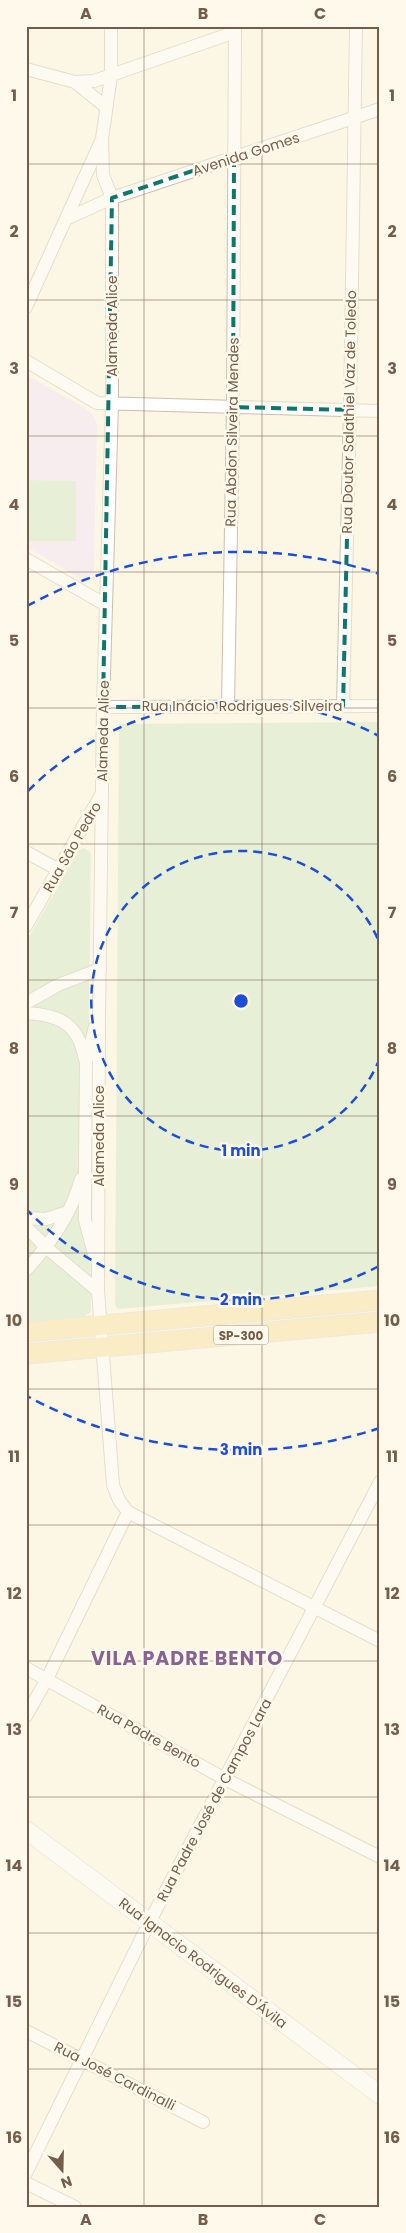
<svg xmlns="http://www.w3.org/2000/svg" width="406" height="2233" font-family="Poppins,sans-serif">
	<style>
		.education { fill: #f3e2f8 }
		.green { fill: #cfe9c4 }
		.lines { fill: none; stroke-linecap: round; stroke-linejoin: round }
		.street-casing { stroke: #cdbeac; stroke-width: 14 }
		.secondary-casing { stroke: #d0bfa9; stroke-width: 19 }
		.primary-casing { stroke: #ded8d4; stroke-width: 21 }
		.street { stroke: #fff; stroke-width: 12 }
		.secondary { stroke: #fff; stroke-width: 18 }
		.primary { stroke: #f9e29f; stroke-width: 19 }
		.marked { fill: none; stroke: #0f766e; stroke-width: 4; stroke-dasharray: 10 6; stroke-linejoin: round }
		.grid { fill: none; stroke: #745e4b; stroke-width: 1; stroke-opacity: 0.55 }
		.ring { fill: none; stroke: #1d4ed8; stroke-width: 2.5; stroke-dasharray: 9 6 }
		.labels { text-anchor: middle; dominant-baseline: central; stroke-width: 5; stroke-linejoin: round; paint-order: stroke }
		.shield { fill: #fff9ec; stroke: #9e8c7b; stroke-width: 1 }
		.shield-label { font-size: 12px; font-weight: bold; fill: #745e4b }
		.street-label { font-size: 14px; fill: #745e4b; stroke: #fff9ec }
		.district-label { font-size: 19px; font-weight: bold; letter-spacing: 1px; fill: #876391; stroke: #fff9ec }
		.centre { fill: #1d4ed8; stroke: #fff9ec; stroke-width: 2.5 }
		.ring-label { font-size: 15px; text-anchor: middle; font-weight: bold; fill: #1d4ed8; stroke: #fff9ec; stroke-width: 5; stroke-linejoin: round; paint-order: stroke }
		.neatline { fill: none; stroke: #745e4b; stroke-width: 2 }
		.grid-label { font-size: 16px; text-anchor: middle; font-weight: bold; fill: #745e4b }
	</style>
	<rect width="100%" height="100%" fill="#fcf6e5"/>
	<path class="education" d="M 26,375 L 85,408 L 93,415 L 97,424 L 94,571 L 89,579 L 80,578 L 26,547 Z"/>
	<path class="green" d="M 28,480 L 76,481 L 76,541 L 27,541 Z
		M 380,722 L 380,1286 L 118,1309 L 115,1305 L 119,724 Z
		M 84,848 L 90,852 L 91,855 L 89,1018 L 91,1312 L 82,1318 L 26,1323 L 26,942 L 78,851 Z"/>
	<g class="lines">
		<defs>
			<path id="street" d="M 26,69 L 75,82 L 94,81 L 235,32
				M 75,82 L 106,107
				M 102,139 L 103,175 L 112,198 L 112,404 L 103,707 L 99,1017 L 98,1291 L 113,1485 L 119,1500 L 128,1512 L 380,1641
				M 66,219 L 112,198 L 380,109
				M 26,307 L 102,139 L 111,76 L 111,26
				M 26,361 L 97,403 L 380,411
				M 26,559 L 106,605
				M 343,706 L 350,410 L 356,26
				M 103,707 L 380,706
				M 228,707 L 233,407 L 235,26
				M 26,852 L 59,870
				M 26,926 L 101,795
				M 26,1003 L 58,985 L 100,969
				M 26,1013 C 61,1015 78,1024 85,1059
				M 26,1218 L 46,1219 L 68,1212
				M 26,1227 L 47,1248 L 98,1291
				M 94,1254 L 85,1220 L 85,1169 L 86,1062 L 95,1027
				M 26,1270 C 51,1243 71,1215 81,1179
				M 26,1668 L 225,1779 L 380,1857
				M 26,1716 L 47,1679 L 128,1512
				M 26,2031 L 203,2122
				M 26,2173 L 149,1923 L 380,1482
				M 26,2183 L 75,2207"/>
			<path id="secondary" d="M 26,1830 L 380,2095"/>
			<path id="primary" d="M 26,1332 L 380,1300
				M 26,1354 L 380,1322"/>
		</defs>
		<use href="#street" class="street-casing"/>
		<use href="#secondary" class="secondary-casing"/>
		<use href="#primary" class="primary-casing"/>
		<use href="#street" class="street"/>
		<use href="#secondary" class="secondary"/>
		<use href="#primary" class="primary"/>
	</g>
	<path d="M0 0H406V2233H0ZM 234,157 L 233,407 L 350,410 L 343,706 L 103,707 L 112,198 Z" fill="#fcf6e5" fill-opacity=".55" fill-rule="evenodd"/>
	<path class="marked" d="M 234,157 L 233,407 L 350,410 L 343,706 L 103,707 L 112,198 Z"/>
	<path class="grid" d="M 144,26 L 144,2207M 262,26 L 262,2207M 26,164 L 380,164M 26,300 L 380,300M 26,436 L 380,436M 26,572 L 380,572M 26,708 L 380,708M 26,844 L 380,844M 26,980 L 380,980M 26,1116 L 380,1116M 26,1253 L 380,1253M 26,1389 L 380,1389M 26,1525 L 380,1525M 26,1661 L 380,1661M 26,1797 L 380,1797M 26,1933 L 380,1933M 26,2069 L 380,2069"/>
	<g class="ring">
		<path d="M380 1058A150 150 0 1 1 380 944"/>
		<path d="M379 1266A299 299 0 0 1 28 1211M28 791A299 299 0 0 1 379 736"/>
		<path d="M380 1428A449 449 0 0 1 27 1396M27 606A449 449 0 0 1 380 574"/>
	</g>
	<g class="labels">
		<rect class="shield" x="213.5" y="1325.5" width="55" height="19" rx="4"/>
		<g class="shield-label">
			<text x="241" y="1335">SP-300</text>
		</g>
		<g class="street-label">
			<text transform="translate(246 154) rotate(-18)">Avenida Gomes</text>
			<text transform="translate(112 326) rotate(-90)">Alameda Alice</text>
			<text transform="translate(349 412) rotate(-89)">Rua Doutor Salathiel Vaz de Toledo</text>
			<text transform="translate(232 432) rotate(-89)">Rua Abdon Silveira Mendes</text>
			<text x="242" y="706">Rua Inácio Rodrigues Silveira</text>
			<text transform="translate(103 731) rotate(-89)">Alameda Alice</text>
			<text transform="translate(72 847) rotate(-60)">Rua São Pedro</text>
			<text transform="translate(99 1136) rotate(-90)">Alameda Alice</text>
			<text transform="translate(149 1736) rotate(29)">Rua Padre Bento</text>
			<text transform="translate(214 1800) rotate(-62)">Rua Padre José de Campos Lara</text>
			<text transform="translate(203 1963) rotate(37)">Rua Ignacio Rodrigues D'Ávila</text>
			<text transform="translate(115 2076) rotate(27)">Rua José Cardinalli</text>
		</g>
		<g class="district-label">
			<text x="187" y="1658">VILA PADRE BENTO</text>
		</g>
	</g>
	<circle cx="241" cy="1001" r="8" class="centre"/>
	<g class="ring-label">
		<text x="241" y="1156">1 min</text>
		<text x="241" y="1305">2 min</text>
		<text x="241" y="1455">3 min</text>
	</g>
	<rect width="406" height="2233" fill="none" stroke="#fff9ec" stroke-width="55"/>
	<g transform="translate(62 2170) rotate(160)" stroke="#fff9ec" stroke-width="4" paint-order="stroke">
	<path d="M0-4L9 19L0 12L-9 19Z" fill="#745e4b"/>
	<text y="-8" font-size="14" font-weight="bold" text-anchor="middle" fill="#745e4b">N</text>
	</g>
	<rect x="28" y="28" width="350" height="2178" class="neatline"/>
	<g class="grid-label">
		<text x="86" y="19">A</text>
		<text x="203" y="19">B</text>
		<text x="320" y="19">C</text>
		<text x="14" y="101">1</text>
		<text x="392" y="101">1</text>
		<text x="14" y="237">2</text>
		<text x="392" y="237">2</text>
		<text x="14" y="374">3</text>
		<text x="392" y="374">3</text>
		<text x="14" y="510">4</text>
		<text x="392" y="510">4</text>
		<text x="14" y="646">5</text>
		<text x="392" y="646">5</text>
		<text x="14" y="782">6</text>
		<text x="392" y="782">6</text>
		<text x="14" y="918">7</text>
		<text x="392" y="918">7</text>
		<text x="14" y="1054">8</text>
		<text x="392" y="1054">8</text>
		<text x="14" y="1190">9</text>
		<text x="392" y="1190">9</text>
		<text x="14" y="1326">10</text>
		<text x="392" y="1326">10</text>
		<text x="14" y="1462">11</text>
		<text x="392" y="1462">11</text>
		<text x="14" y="1599">12</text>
		<text x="392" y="1599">12</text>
		<text x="14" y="1735">13</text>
		<text x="392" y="1735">13</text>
		<text x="14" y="1871">14</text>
		<text x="392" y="1871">14</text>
		<text x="14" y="2007">15</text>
		<text x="392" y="2007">15</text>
		<text x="14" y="2143">16</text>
		<text x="392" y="2143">16</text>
		<text x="86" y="2225">A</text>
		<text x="203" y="2225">B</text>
		<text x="320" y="2225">C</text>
	</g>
</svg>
